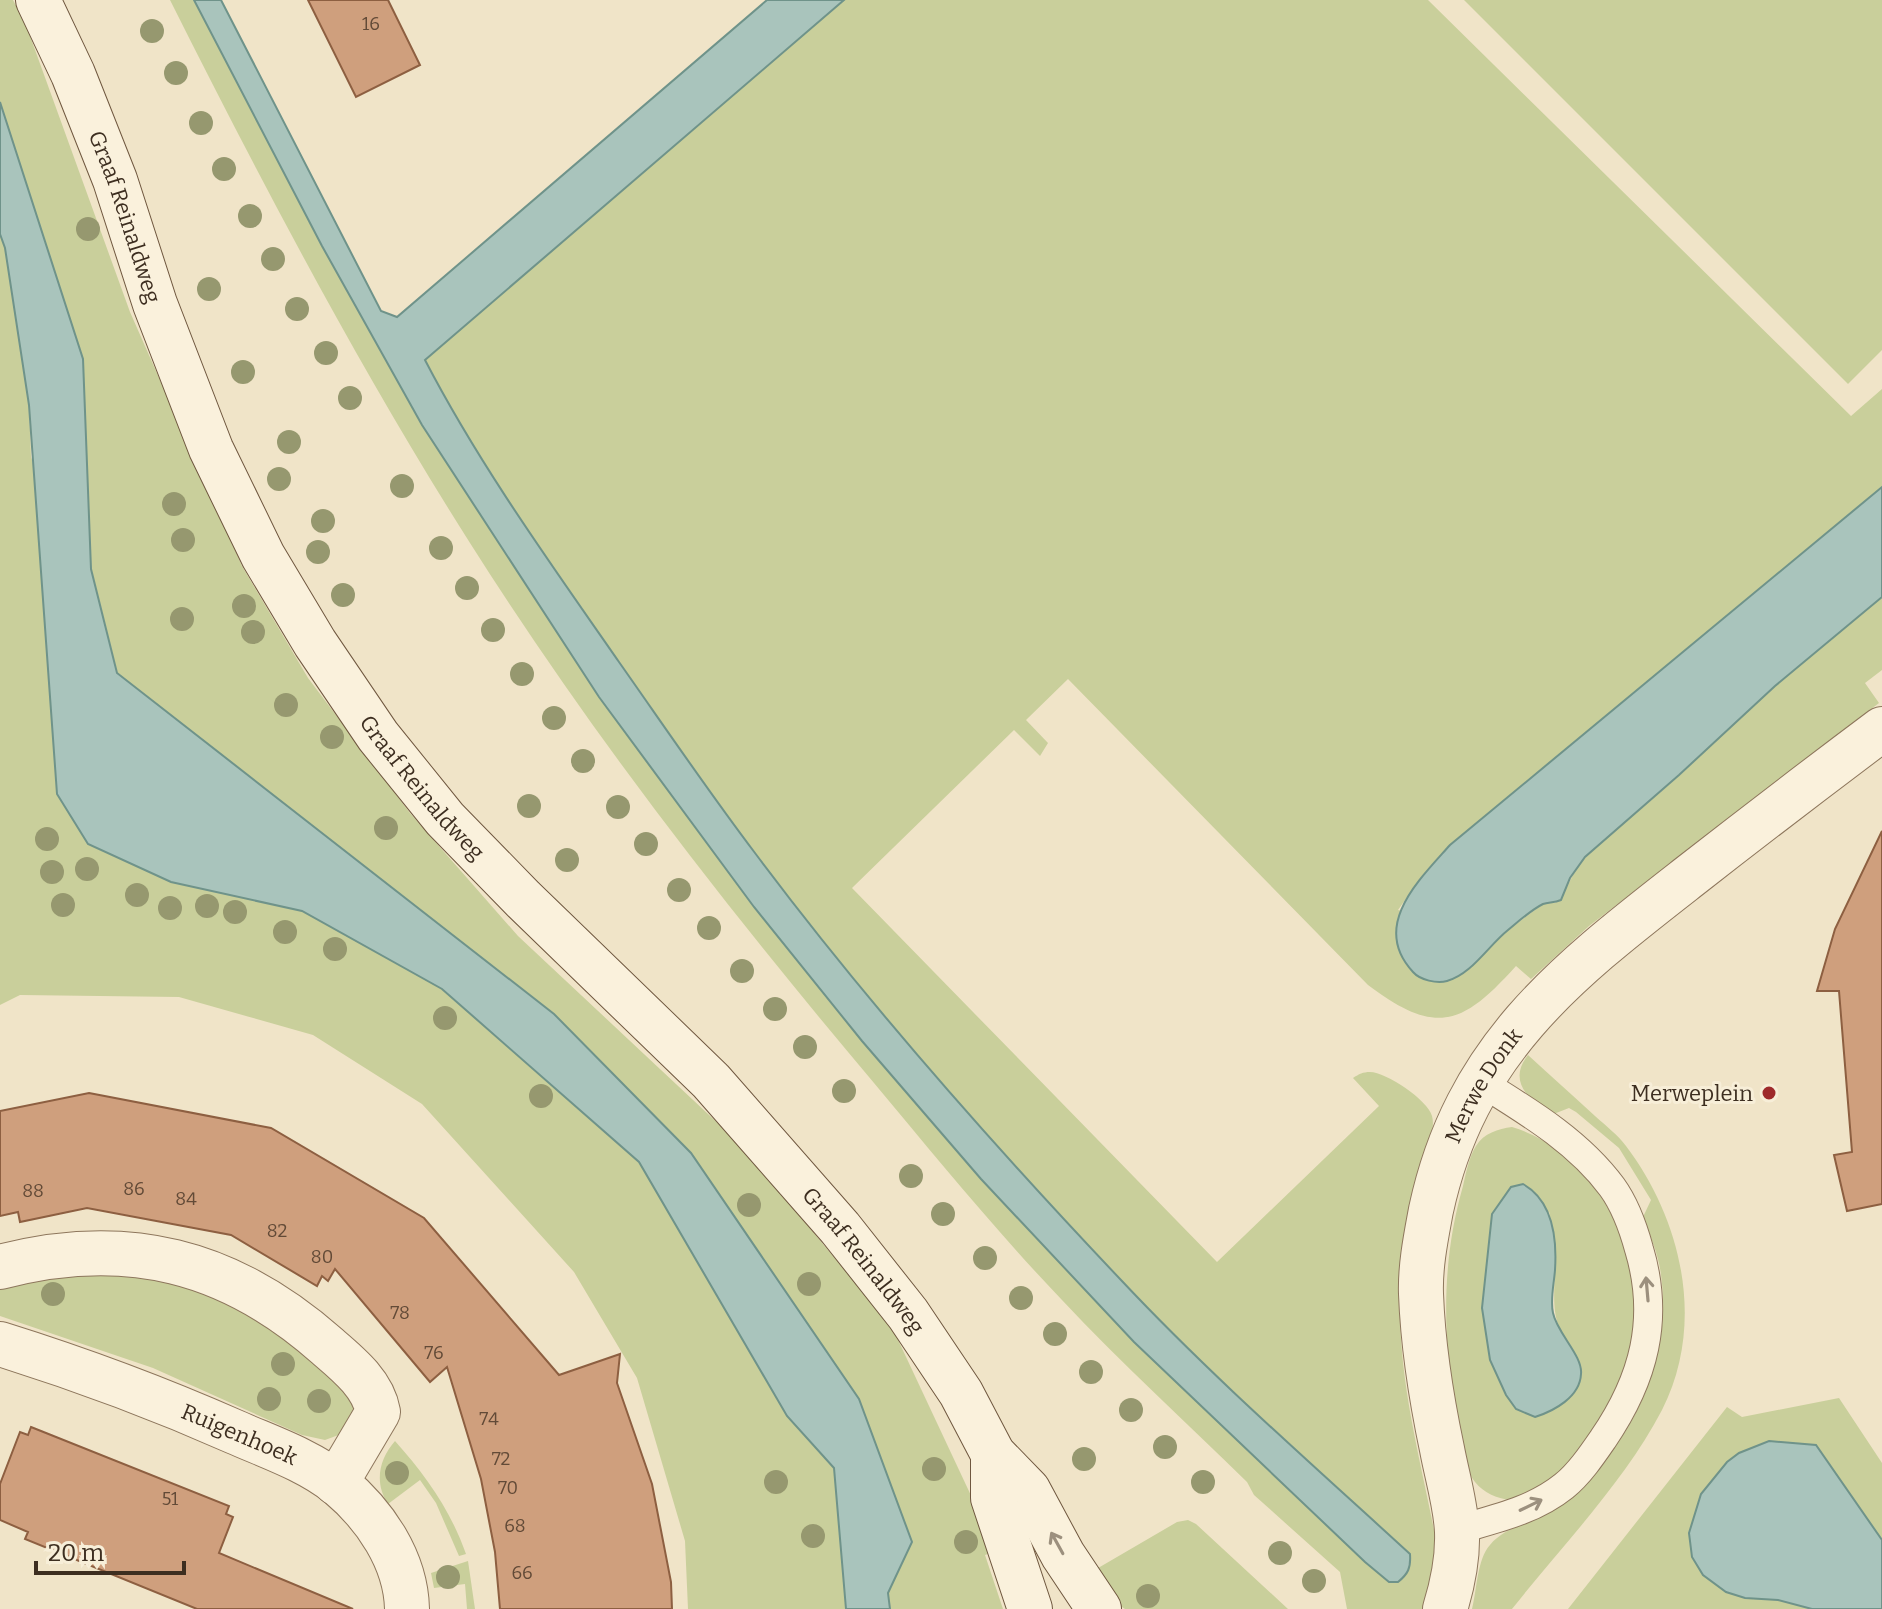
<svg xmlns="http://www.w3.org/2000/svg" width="1882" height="1609" font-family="Bitter,serif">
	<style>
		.green { fill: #c9cf9b; fill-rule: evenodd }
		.water { fill: #a9c4bc; stroke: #6f938a; stroke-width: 2 }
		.building { fill: #cf9f7d; stroke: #8d5f41; stroke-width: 2 }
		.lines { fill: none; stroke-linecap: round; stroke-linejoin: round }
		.service-casing { stroke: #8d765c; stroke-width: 30 }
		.minor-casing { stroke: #8d765c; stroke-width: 46 }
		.secondary-casing { stroke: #6f573f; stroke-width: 46 }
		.service { stroke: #faf1dc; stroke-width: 28 }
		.minor { stroke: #faf1dc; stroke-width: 44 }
		.secondary { stroke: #faf1dc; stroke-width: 44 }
		.tree { fill: #96986f }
		.oneway { stroke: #9c907e }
		.poi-dot { fill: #9e2a2b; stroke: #f7eed8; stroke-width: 3 }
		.labels { text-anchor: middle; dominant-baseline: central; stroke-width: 6; stroke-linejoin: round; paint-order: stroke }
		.number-label { font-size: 18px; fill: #624a37 }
		.street-label { font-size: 22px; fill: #3d2e20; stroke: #f7eed8 }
		.poi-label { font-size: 22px; fill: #3d2e20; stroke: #f7eed8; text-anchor: end }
	</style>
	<rect width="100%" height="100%" fill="#f0e4c8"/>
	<path class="green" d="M 0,0 L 13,0 L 26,25 L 130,312 L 242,566 L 308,678 L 410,813 L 518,936 L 740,1144 L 892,1327 L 997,1551 L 985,1555 L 1003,1609 L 890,1609 L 888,1593 L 912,1542 L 859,1399 L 691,1153 L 554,1014 L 117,673 L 91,569 L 83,359 L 0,102 Z
		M 170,0 L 194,0 L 322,246 L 422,425 L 599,697 L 754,907 L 862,1041 L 981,1179 L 1410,1554 C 1313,1464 1212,1377 1121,1280 C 993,1144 866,1002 755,853 C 708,790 663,726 619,662 C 551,563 480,466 424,360 L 844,0 L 1428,0 L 1851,416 L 1882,389 L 1882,487 L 1450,845 L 1422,876 L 1398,910 L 1505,932 L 1546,902 L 1555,903 C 1570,890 1570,871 1589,854 C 1619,827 1651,801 1681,774 C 1746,713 1810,650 1882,597 L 1882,670 L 1865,683 L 1879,703 L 1589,926 L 1531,979 L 1516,966 C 1462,1026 1436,1036 1368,985 L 1068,679 L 1026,720 L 1048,743 L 1040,756 L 1014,730 L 852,888 L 1217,1262 L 1379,1106 L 1353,1078 C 1359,1074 1363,1072 1370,1072 C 1386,1072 1428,1100 1432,1116 C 1437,1133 1420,1169 1416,1187 C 1408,1217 1403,1252 1401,1283 C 1395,1368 1419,1452 1435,1535 C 1437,1561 1432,1585 1423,1609 L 1347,1609 L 1340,1572 L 1254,1495 L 1247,1482 C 1185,1421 1121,1363 1062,1300 C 996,1231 935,1156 874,1083 C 729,911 590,733 470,543 C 359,368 263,185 170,0 Z
		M 1464,0 L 1882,0 L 1882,350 L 1848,384 Z
		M 0,234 L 5,248 L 29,405 L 31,457 L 171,882 L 302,911 L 442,989 L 639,1162 L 787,1416 L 834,1468 L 846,1609 L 688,1609 L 685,1541 L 637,1378 L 574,1272 L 422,1104 L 313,1035 L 179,997 L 20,995 L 0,1005 Z
		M 1528,1055 C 1550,1075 1573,1096 1595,1116 C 1606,1126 1618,1135 1626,1146 C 1682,1220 1706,1324 1662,1410 C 1625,1481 1562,1546 1512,1609 L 1472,1609 C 1477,1590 1477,1559 1490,1545 C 1505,1526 1534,1523 1554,1509 C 1626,1456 1674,1365 1661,1275 C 1659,1256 1650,1235 1643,1217 L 1651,1200 L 1619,1148 L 1576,1112 L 1569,1108 L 1551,1115 C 1529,1100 1507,1081 1528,1055 Z
		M 1512,1127 C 1568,1144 1605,1191 1625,1244 C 1628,1253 1633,1263 1634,1273 C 1636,1285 1635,1297 1635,1309 C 1635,1321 1637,1334 1634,1345 C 1623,1390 1597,1431 1566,1465 C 1552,1479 1533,1500 1512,1500 C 1497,1499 1484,1493 1475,1482 C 1461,1464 1458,1434 1455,1413 C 1443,1334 1441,1263 1463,1186 C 1466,1173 1469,1157 1476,1146 C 1484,1133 1498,1129 1512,1127 ZM 1549,1211 C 1552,1230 1556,1248 1555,1267 C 1554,1304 1550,1323 1575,1354 L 1535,1417 Z
		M 99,1270 L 184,1283 L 233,1300 L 350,1389 L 356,1409 L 344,1433 L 325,1440 L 302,1435 L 153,1368 L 0,1316 L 0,1284 Z
		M 1839,1398 L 1882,1463 L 1882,1540 L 1873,1529 L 1745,1598 L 1778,1600 L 1812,1609 L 1568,1609 L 1727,1407 L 1742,1417 Z
		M 395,1441 C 426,1476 450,1509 466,1554 L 459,1556 L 436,1503 L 420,1480 L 388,1504 C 374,1483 379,1459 395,1441 Z
		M 1188,1520 L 1196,1524 L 1288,1609 L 1125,1609 L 1113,1601 L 1093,1571 L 1177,1522 Z
		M 468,1561 L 475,1609 L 467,1609 L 465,1584 L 434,1588 L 431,1573 Z"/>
	<path class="water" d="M 194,0 L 221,0 L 381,311 L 397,317 L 767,0 L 844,0 L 425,360 C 480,466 551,564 619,662 C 664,726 708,791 755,853 C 867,1003 993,1145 1121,1280 C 1212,1377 1313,1465 1410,1554 C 1411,1568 1408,1574 1398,1582 L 1389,1582 L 1365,1562 L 1134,1342 L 981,1179 L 862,1041 L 754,907 L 599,697 L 422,425 L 322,246 Z
		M 0,102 L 83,359 L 91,569 L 117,673 L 554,1014 L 691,1153 L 859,1399 L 912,1542 L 888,1593 L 890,1609 L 846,1609 L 834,1468 L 787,1416 L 639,1162 L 442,989 L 302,911 L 171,882 L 88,844 L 57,794 L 29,405 L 5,248 L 0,234 Z
		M 1882,487 L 1882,597 L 1775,686 L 1679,775 L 1585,857 L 1570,878 L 1561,900 C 1554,903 1549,902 1543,904 C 1531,910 1519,921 1508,930 C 1488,946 1472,974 1447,981 C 1437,984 1420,980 1413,972 C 1370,926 1419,880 1450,845 Z
		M 1523,1184 C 1553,1201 1557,1239 1555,1270 C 1554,1284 1550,1300 1553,1313 C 1557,1333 1583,1356 1581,1374 C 1580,1397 1554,1411 1535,1417 L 1516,1409 L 1506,1395 L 1490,1360 L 1482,1308 L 1492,1214 L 1511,1187 Z
		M 1769,1441 L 1816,1445 L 1882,1540 L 1882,1609 L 1812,1609 L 1778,1600 L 1745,1598 L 1726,1592 L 1703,1575 L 1692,1557 L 1689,1533 L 1701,1494 L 1727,1462 L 1739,1453 Z"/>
	<path class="building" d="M 308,0 L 388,0 L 420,65 L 356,97 Z
		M 1882,831 L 1882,1204 L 1847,1211 L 1834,1155 L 1852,1152 L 1839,991 L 1817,991 L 1835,929 Z
		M 89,1093 L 271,1128 L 424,1218 L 559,1375 L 620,1354 L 617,1383 L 652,1484 L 671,1582 L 672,1609 L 500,1609 L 495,1552 L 481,1479 L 447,1367 L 430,1382 L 335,1269 L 328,1281 L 322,1276 L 317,1286 L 231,1235 L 87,1208 L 20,1222 L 18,1212 L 0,1216 L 0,1111 Z
		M 31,1427 L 229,1506 L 226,1514 L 233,1517 L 219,1553 L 353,1609 L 197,1609 L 25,1539 L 28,1532 L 0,1520 L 0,1484 L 20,1432 L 28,1435 Z"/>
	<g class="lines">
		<defs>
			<path id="service" d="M 1457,1530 C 1494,1519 1533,1511 1564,1486 C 1579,1474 1592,1455 1603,1439 C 1644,1379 1660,1319 1639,1249 C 1633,1227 1625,1205 1612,1187 C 1578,1141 1527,1111 1479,1081"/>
			<g id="minor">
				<path d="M 0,1267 C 126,1234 230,1260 327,1346 C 348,1364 373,1384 378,1412 L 336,1483"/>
				<path id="s1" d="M 0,1344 C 80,1369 158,1398 235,1432 C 269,1447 308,1460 338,1484 C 375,1515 406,1560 407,1609"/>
				<path id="s2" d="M 1445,1609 C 1453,1583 1458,1559 1457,1532 C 1456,1505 1447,1476 1442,1449 C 1431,1397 1423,1347 1421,1294 C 1420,1266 1426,1237 1431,1210 C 1466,1048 1567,972 1690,876 C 1754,826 1818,777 1882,729"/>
			</g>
			<g id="secondary">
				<path id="s3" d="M 38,0 L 73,74 L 115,180 L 155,304 L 211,449 L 263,556 L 315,643 L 378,736 L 445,819 L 523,899 L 711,1081 L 840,1228 L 908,1314 L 961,1393 L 993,1454 L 1028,1490 L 1063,1555 L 1099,1609"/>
				<path d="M 993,1454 L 993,1498 L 1030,1609"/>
			</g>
		</defs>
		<use href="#service" class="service-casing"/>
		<use href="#minor" class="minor-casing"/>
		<use href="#secondary" class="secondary-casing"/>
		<use href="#service" class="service"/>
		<use href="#minor" class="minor"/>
		<use href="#secondary" class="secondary"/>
	</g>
	<g class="tree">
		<circle cx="152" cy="31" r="12"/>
		<circle cx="176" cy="73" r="12"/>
		<circle cx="201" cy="123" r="12"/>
		<circle cx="224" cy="169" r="12"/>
		<circle cx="250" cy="216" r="12"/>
		<circle cx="88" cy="229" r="12"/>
		<circle cx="273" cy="259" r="12"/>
		<circle cx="209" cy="289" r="12"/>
		<circle cx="297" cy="309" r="12"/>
		<circle cx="326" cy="353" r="12"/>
		<circle cx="243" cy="372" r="12"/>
		<circle cx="350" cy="398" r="12"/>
		<circle cx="289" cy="442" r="12"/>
		<circle cx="279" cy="479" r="12"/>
		<circle cx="402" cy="486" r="12"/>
		<circle cx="174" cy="504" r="12"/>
		<circle cx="323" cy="521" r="12"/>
		<circle cx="183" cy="540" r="12"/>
		<circle cx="441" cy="548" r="12"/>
		<circle cx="318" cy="552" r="12"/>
		<circle cx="467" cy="588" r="12"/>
		<circle cx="343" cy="595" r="12"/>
		<circle cx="244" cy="606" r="12"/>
		<circle cx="182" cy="619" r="12"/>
		<circle cx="493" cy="630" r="12"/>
		<circle cx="253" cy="632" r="12"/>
		<circle cx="522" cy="674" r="12"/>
		<circle cx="286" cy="705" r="12"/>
		<circle cx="554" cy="718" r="12"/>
		<circle cx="332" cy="737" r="12"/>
		<circle cx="583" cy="761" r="12"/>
		<circle cx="529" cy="806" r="12"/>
		<circle cx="618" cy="807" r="12"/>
		<circle cx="386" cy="828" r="12"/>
		<circle cx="47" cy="839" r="12"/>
		<circle cx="646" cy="844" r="12"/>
		<circle cx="567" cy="860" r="12"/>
		<circle cx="87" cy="869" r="12"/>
		<circle cx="52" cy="872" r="12"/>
		<circle cx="679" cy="890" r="12"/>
		<circle cx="137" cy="895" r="12"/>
		<circle cx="63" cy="905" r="12"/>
		<circle cx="207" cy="906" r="12"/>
		<circle cx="170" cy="908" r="12"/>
		<circle cx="235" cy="912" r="12"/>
		<circle cx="709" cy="928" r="12"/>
		<circle cx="285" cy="932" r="12"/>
		<circle cx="335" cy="949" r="12"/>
		<circle cx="742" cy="971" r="12"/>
		<circle cx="775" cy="1009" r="12"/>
		<circle cx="445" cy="1018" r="12"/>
		<circle cx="805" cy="1047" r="12"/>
		<circle cx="844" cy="1091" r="12"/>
		<circle cx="541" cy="1096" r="12"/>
		<circle cx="911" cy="1176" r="12"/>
		<circle cx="749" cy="1205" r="12"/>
		<circle cx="943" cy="1214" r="12"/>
		<circle cx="985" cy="1258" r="12"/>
		<circle cx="809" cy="1284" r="12"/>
		<circle cx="53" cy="1294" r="12"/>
		<circle cx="1021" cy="1298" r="12"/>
		<circle cx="1055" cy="1334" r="12"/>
		<circle cx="283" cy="1364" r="12"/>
		<circle cx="1091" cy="1372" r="12"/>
		<circle cx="269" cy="1399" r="12"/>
		<circle cx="319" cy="1401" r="12"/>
		<circle cx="1131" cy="1410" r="12"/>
		<circle cx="1165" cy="1447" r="12"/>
		<circle cx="1084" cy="1459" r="12"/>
		<circle cx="934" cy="1469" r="12"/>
		<circle cx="397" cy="1473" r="12"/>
		<circle cx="776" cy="1482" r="12"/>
		<circle cx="1203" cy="1482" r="12"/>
		<circle cx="813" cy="1536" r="12"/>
		<circle cx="966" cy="1542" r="12"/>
		<circle cx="1280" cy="1553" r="12"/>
		<circle cx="448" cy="1577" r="12"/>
		<circle cx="1314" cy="1581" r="12"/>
		<circle cx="1148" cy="1596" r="12"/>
	</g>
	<defs><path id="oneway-shaft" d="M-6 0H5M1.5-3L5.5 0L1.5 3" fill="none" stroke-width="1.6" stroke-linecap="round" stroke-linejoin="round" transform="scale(2)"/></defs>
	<g class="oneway">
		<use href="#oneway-shaft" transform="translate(1647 1289) rotate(-95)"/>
		<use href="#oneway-shaft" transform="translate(1531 1505) rotate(-26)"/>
		<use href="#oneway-shaft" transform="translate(1057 1543) rotate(-119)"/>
	</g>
	<circle class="poi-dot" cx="1769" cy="1093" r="8"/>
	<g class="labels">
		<g class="number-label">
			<text x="371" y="24">16</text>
			<text x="134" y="1189">86</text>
			<text x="33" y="1191">88</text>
			<text x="186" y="1199">84</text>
			<text x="277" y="1231">82</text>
			<text x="322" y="1257">80</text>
			<text x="400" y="1313">78</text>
			<text x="434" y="1353">76</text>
			<text x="489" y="1419">74</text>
			<text x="501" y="1459">72</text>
			<text x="508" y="1488">70</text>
			<text x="170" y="1499">51</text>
			<text x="515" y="1526">68</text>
			<text x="522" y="1573">66</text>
		</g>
		<g class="street-label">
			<text stroke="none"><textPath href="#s3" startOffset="234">Graaf Reinaldweg</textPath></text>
			<text stroke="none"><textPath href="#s3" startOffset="882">Graaf Reinaldweg</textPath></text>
			<text stroke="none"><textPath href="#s2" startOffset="540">Merwe Donk</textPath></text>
			<text stroke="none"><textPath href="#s3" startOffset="1530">Graaf Reinaldweg</textPath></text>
			<text stroke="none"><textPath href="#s1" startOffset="256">Ruigenhoek</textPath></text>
		</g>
		<g class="poi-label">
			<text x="1753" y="1093">Merweplein</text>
		</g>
	</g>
	<path d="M36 1561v12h148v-12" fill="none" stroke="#3d2e20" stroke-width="4"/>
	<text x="48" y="1561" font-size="24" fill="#3d2e20" stroke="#f7eed8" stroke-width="6" paint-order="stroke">20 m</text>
</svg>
